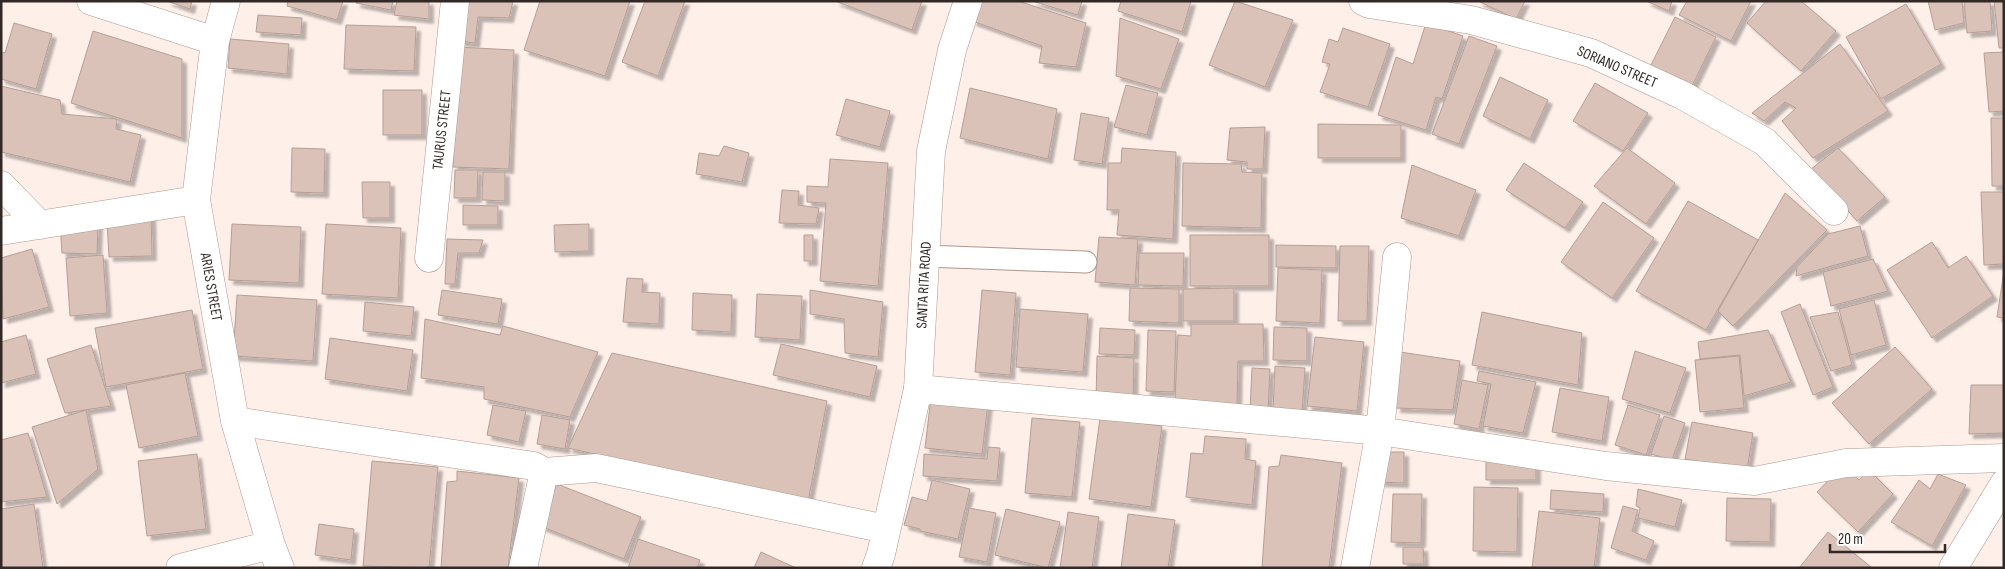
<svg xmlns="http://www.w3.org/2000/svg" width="2005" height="569" font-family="'Sofia Sans Condensed',sans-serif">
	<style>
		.building { fill: #dac2b9; stroke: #b59e95; filter: url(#shadow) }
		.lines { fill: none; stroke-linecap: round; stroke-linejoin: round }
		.lane-casing { stroke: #ae978e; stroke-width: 23 }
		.street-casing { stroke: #ae978e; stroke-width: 29 }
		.secondary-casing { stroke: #ae978e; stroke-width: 29 }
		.lane { stroke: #fff; stroke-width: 21 }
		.street { stroke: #fff; stroke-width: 28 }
		.secondary { stroke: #fff; stroke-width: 28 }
		.labels { text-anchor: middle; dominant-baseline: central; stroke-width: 4; stroke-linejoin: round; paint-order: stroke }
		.street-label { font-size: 15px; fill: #322926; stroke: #fff }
	</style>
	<defs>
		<filter id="shadow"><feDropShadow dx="4.5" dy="4.5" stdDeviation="1" flood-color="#0004"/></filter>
	</defs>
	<rect width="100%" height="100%" fill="#feefe9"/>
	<path class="building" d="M 167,1 L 192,1 L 190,9 Z
		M 288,1 L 343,1 L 337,20 L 287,6 Z
		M 356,1 L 393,1 L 391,10 L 356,3 Z
		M 397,1 L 429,1 L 429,19 L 394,15 Z
		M 460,1 L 513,1 L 509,18 L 478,17 L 475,43 L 457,41 Z
		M 540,1 L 630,1 L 605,76 L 524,50 Z
		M 645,1 L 685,1 L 658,76 L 622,62 Z
		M 835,1 L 922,1 L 912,30 Z
		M 980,1 L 1018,1 L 1086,23 L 1076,67 L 1039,63 L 1042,46 L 972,21 Z
		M 1032,1 L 1082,1 L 1078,15 Z
		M 1121,1 L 1191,1 L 1182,32 L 1118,11 Z
		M 1235,1 L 1293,20 L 1265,87 L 1209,65 Z
		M 1478,1 L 1525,1 L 1516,19 Z
		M 1646,1 L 1672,1 L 1669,11 Z
		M 1687,1 L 1751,1 L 1731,41 L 1679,15 Z
		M 1766,1 L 1801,1 L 1836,31 L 1801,71 L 1747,23 Z
		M 1928,1 L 1962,1 L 1964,23 L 1935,30 Z
		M 1964,1 L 1990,1 L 1992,31 L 1967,33 Z
		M 1994,1 L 2004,1 L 2004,48 L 1999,48 Z
		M 1906,4 L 1941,64 L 1881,99 L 1846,37 Z
		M 258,15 L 302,18 L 301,35 L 256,32 Z
		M 1675,17 L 1716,37 L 1691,88 L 1650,67 Z
		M 1120,18 L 1179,39 L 1161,89 L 1116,76 Z
		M 14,23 L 52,34 L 36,89 L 1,79 L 1,52 L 5,53 Z
		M 1426,23 L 1463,36 L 1442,99 L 1436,97 L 1426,130 L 1378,115 L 1396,57 L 1413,64 Z
		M 346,25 L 416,27 L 414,71 L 344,69 Z
		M 1343,28 L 1390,44 L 1368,107 L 1320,92 L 1330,64 L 1322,62 L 1329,39 L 1338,42 Z
		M 93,31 L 182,59 L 182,138 L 71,103 Z
		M 1469,36 L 1497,46 L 1459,144 L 1432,134 Z
		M 230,39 L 289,44 L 287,74 L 228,68 Z
		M 1840,44 L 1888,111 L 1813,158 L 1782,121 L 1796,108 L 1785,102 L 1764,121 L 1752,113 Z
		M 457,47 L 514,50 L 509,169 L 453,167 Z
		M 2004,52 L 2004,111 L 1989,112 L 1984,53 Z
		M 1500,77 L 1548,100 L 1530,139 L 1483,116 Z
		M 1595,83 L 1648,113 L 1623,151 L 1573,121 Z
		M 1126,85 L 1158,93 L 1147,135 L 1114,127 Z
		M 1,86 L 60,100 L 62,114 L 117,119 L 116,129 L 141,135 L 130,182 L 1,152 Z
		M 970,88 L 1057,109 L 1048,159 L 960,138 Z
		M 383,90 L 422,90 L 422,135 L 383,135 Z
		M 846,99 L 890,111 L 880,147 L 836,135 Z
		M 1081,113 L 1109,118 L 1102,164 L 1074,160 Z
		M 1991,118 L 2004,118 L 2004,186 L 1992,186 Z
		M 1318,124 L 1401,125 L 1401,158 L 1318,158 Z
		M 1265,127 L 1263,169 L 1247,169 L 1247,162 L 1227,160 L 1230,128 Z
		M 724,146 L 749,153 L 742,182 L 696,174 L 699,153 L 719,156 Z
		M 292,148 L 325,149 L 324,193 L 291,192 Z
		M 1122,148 L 1176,152 L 1173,239 L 1117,235 L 1119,210 L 1107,210 L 1108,163 L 1121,163 Z
		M 1627,148 L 1675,183 L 1646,224 L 1594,186 Z
		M 1838,148 L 1885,197 L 1857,221 L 1811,169 Z
		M 830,159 L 888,163 L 878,286 L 820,281 L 826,203 L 807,202 L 807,186 L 828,187 Z
		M 1183,163 L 1241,164 L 1242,172 L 1262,173 L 1261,228 L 1182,226 Z
		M 1524,163 L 1583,202 L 1565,228 L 1506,190 Z
		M 1412,165 L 1476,190 L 1459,236 L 1401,218 Z
		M 455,170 L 478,170 L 477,198 L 454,198 Z
		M 483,172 L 505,172 L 505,201 L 482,200 Z
		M 362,182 L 390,182 L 390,218 L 363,218 Z
		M 782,190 L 799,191 L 798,205 L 819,208 L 816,224 L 779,223 Z
		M 1981,192 L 2004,192 L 2004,264 L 1984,265 Z
		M 1785,193 L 1827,230 L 1733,326 L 1718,311 Z
		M 1688,201 L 1758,240 L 1706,330 L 1636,291 Z
		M 1603,202 L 1654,238 L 1612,298 L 1561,262 Z
		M 463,205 L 498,206 L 498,225 L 463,225 Z
		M 151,213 L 152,256 L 109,257 L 107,221 Z
		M 60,223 L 98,224 L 97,254 L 62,253 Z
		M 232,224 L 301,227 L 299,283 L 229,280 Z
		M 326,224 L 401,228 L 398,298 L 322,294 Z
		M 589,224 L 589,251 L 555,252 L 554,225 Z
		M 1860,226 L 1868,256 L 1796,276 L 1797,267 L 1828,234 Z
		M 804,235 L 813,235 L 813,261 L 804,261 Z
		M 1190,235 L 1269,235 L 1269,286 L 1190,286 Z
		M 1099,237 L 1138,239 L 1135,285 L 1095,282 Z
		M 447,239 L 483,240 L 479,253 L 458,253 L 455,284 L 445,284 Z
		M 1932,242 L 1948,268 L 1966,256 L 1993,296 L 1932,338 L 1887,270 Z
		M 1276,245 L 1336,246 L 1336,268 L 1276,267 Z
		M 1340,246 L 1369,246 L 1367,321 L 1338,321 Z
		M 32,249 L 49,307 L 3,319 L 1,258 Z
		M 1139,253 L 1184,253 L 1183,286 L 1138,285 Z
		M 103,255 L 107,313 L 70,316 L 66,258 Z
		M 1873,259 L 1888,291 L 1831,306 L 1823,272 Z
		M 1278,268 L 1322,270 L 1320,323 L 1276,321 Z
		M 2004,271 L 2004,318 L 1997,317 Z
		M 627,278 L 643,279 L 642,292 L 660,293 L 659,324 L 623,322 Z
		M 1130,288 L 1179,289 L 1179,323 L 1129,321 Z
		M 1234,288 L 1234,321 L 1183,321 L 1183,289 Z
		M 442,290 L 502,299 L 498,324 L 438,315 Z
		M 810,290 L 883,302 L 878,357 L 845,353 L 844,319 L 810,314 Z
		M 982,290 L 1016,293 L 1010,375 L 975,372 Z
		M 693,293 L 732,295 L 731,332 L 692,330 Z
		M 757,294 L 802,296 L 800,340 L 755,337 Z
		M 237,295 L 317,300 L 313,361 L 233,356 Z
		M 1874,300 L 1886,345 L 1851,355 L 1839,309 Z
		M 365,302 L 414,307 L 411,336 L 363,331 Z
		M 1800,304 L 1833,387 L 1813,395 L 1781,312 Z
		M 1020,309 L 1088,314 L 1083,372 L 1016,367 Z
		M 192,310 L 203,369 L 106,387 L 95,328 Z
		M 1482,312 L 1582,333 L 1578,385 L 1472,365 Z
		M 1838,312 L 1852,365 L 1831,371 L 1810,317 Z
		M 425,319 L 500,335 L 503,326 L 598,352 L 570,417 L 484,399 L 484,387 L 421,378 Z
		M 1191,324 L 1263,324 L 1264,361 L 1238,361 L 1237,405 L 1175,399 L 1178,335 L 1191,336 Z
		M 1274,327 L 1307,328 L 1307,361 L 1273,360 Z
		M 1100,328 L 1135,330 L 1134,355 L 1099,354 Z
		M 1148,330 L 1176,331 L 1174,392 L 1146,391 Z
		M 1768,330 L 1791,382 L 1744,396 L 1740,355 L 1700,359 L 1698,342 Z
		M 26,335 L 36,374 L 1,383 L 1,342 Z
		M 1315,337 L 1364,342 L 1357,411 L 1307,406 Z
		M 330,338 L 413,350 L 407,391 L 325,379 Z
		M 781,344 L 877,366 L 870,397 L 773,375 Z
		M 91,345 L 111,406 L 65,413 L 47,359 Z
		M 1895,347 L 1932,389 L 1869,444 L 1832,403 Z
		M 1635,351 L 1686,368 L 1670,413 L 1622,399 Z
		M 1400,352 L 1460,361 L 1453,410 L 1396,408 Z
		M 612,353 L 827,401 L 808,502 L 568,448 Z
		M 1097,356 L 1134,358 L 1133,402 L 1096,401 Z
		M 1739,356 L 1744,408 L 1700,412 L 1695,360 Z
		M 1275,366 L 1305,368 L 1302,412 L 1273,410 Z
		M 1252,368 L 1270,369 L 1268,412 L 1250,410 Z
		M 1479,371 L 1536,382 L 1523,433 L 1483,426 L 1491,384 L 1477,381 Z
		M 185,373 L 198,436 L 139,448 L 126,385 Z
		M 1462,380 L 1488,385 L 1479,429 L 1454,424 Z
		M 1971,385 L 2004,385 L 2004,433 L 1969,434 Z
		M 1560,388 L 1609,397 L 1602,441 L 1552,432 Z
		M 931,397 L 988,403 L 982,454 L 925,448 Z
		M 493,405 L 526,411 L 519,442 L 487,435 Z
		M 1628,405 L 1660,415 L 1646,455 L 1615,445 Z
		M 86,410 L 98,469 L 57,504 L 32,427 Z
		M 542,415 L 570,420 L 565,449 L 537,444 Z
		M 1664,416 L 1685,423 L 1672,460 L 1651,454 Z
		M 1032,418 L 1080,422 L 1072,497 L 1025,493 Z
		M 1100,418 L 1162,426 L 1151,507 L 1089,499 Z
		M 1692,422 L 1753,433 L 1747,470 L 1685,459 Z
		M 28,433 L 47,497 L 1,502 L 1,440 Z
		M 1205,436 L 1246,439 L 1245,459 L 1256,461 L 1252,505 L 1186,497 L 1191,453 L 1203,454 Z
		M 988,447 L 1000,448 L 997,481 L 923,476 L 924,454 L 987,459 Z
		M 1381,452 L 1404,452 L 1404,483 L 1380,482 Z
		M 197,454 L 206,529 L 147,536 L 138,461 Z
		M 1281,455 L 1342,463 L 1329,568 L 1262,568 L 1269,467 L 1279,466 Z
		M 1486,459 L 1536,459 L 1536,480 L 1486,480 Z
		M 372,461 L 438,467 L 429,568 L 363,566 Z
		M 1843,465 L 1859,480 L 1869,470 L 1893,494 L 1858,532 L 1817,492 Z
		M 457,471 L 519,478 L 508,568 L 441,568 L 447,482 L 457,481 Z
		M 1938,474 L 1966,485 L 1932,546 L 1891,522 L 1919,480 L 1930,489 Z
		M 932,480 L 970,489 L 958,539 L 920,531 L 920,529 L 904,525 L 912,497 L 927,501 Z
		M 557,484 L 641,517 L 624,559 L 540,526 Z
		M 1474,487 L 1518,488 L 1517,552 L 1473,551 Z
		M 1638,489 L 1682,500 L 1675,527 L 1638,518 L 1640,508 L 1636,506 Z
		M 1551,490 L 1604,494 L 1603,512 L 1550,509 Z
		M 1393,494 L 1422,494 L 1421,543 L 1391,542 Z
		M 1727,498 L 1771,499 L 1770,542 L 1726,541 Z
		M 34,504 L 43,568 L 1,568 L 1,509 Z
		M 1623,506 L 1638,510 L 1632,531 L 1654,541 L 1646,560 L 1611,548 Z
		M 969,508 L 996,513 L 987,562 L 959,557 Z
		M 1006,509 L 1060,522 L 1048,568 L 995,555 Z
		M 1539,511 L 1600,518 L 1594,568 L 1532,568 Z
		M 1068,512 L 1099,517 L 1092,568 L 1060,568 Z
		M 1128,514 L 1175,520 L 1168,568 L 1121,568 Z
		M 319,524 L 354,529 L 351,560 L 315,555 Z
		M 1828,532 L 1872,568 L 1799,568 Z
		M 638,539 L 700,560 L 697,568 L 628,568 Z
		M 1403,547 L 1423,547 L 1424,564 L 1403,564 Z
		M 761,552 L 796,568 L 754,568 Z"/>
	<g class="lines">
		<defs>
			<path id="lane" d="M 925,256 L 1086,262"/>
			<path id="street" d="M 91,1 L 215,41
				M 226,1 L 215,41 L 196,200 L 235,421 L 271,545 L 280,568
				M 1363,1 L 1369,4 L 1471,20 L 1591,53 L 1682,95 L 1765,142 L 1834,211
				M 1,185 L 40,225
				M 1,231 L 196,200
				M 429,258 L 455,1
				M 918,389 L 1380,431 L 1606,466 L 1754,481 L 1846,463 L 2004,458
				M 235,421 L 534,466 L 544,472 L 523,568
				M 544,472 L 596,468 L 886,529
				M 180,568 L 271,545
				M 1355,568 L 1380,431 L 1397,257
				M 1953,568 L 2004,484"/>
			<path id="secondary" d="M 876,568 L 881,554 L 918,389 L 931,151 L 952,50 L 968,1"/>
		</defs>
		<use href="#lane" class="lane-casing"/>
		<use href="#street" class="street-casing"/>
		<use href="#secondary" class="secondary-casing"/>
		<use href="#lane" class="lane"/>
		<use href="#street" class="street"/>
		<use href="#secondary" class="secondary"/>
	</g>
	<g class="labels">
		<g class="street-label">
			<text transform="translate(1617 67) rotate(23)">SORIANO STREET</text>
			<text transform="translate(442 130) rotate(-84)">TAURUS STREET</text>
			<text transform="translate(924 285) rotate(-87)">SANTA RITA ROAD</text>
			<text transform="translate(211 287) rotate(80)">ARIES STREET</text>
		</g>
	</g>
	<rect width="2005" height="569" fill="none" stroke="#322926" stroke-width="5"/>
	<path d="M1830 544v8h115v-8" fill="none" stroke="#322926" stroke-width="2.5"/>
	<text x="1838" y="544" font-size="15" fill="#322926" stroke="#ffffff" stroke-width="4" paint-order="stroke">20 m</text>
</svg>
